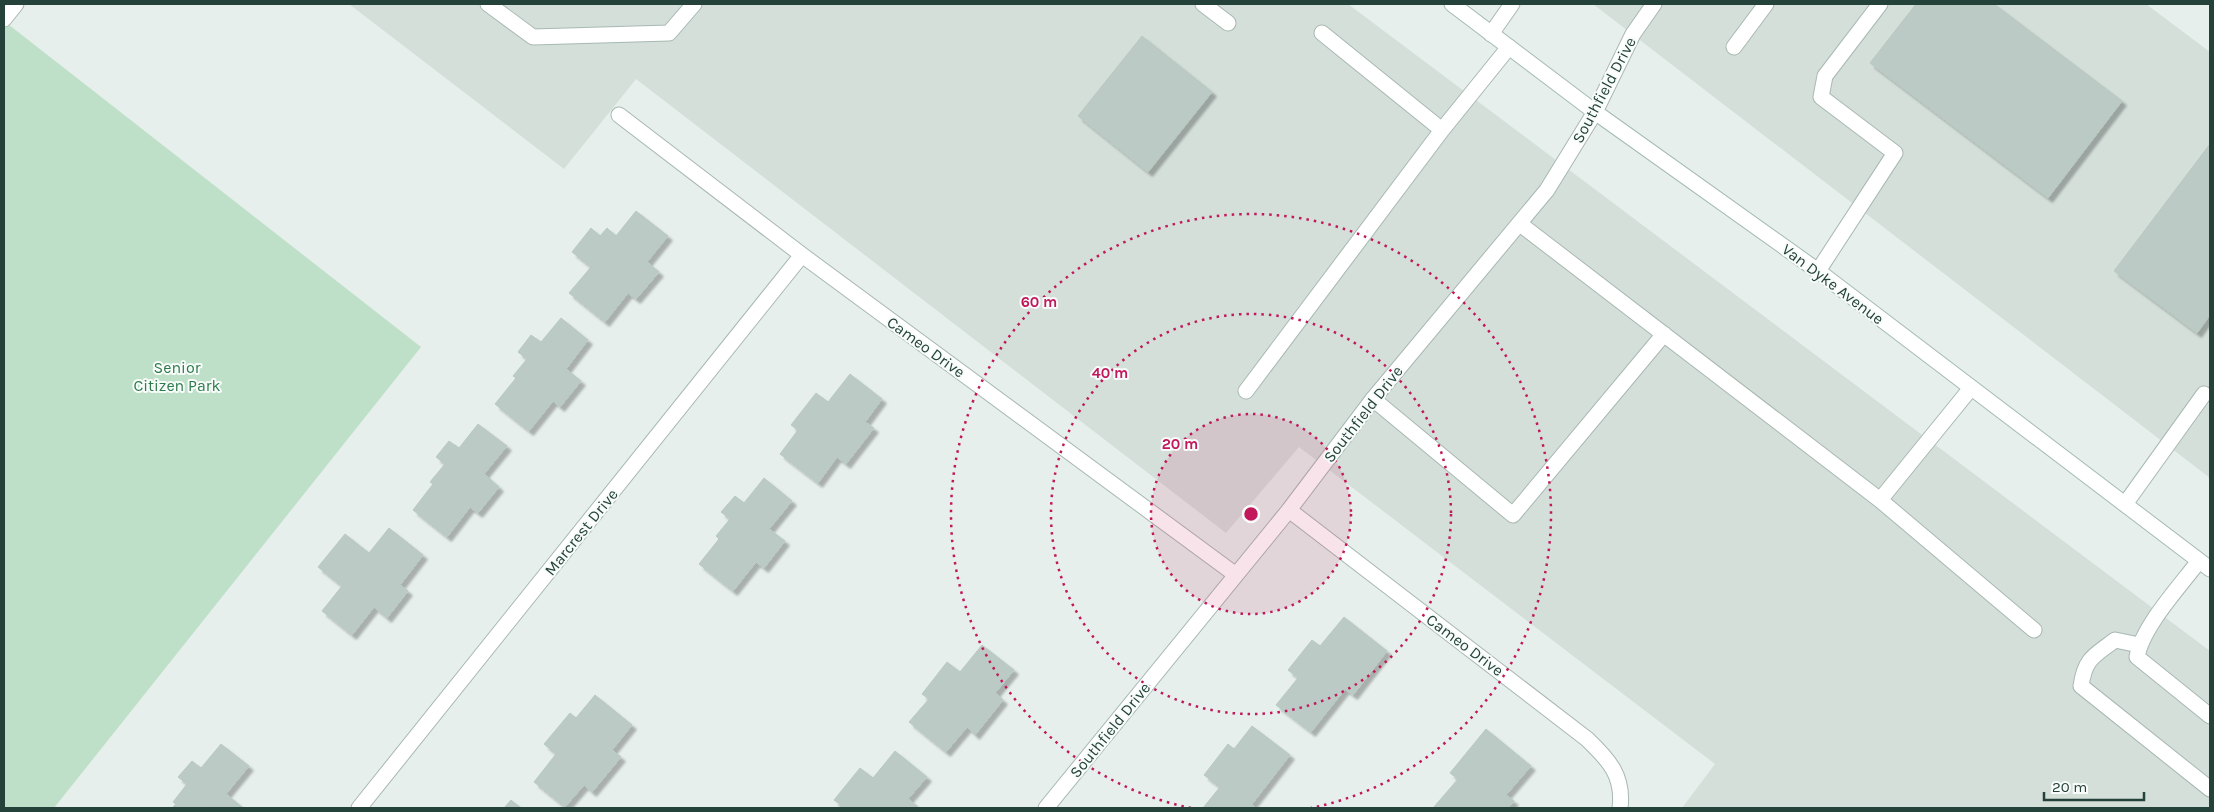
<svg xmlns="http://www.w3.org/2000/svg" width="2214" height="812" font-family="Karla,sans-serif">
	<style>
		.built { fill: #d4dfda }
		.green { fill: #bfe0c8 }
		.building { fill: #bbcac4; stroke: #b8c9c2; filter: url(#shadow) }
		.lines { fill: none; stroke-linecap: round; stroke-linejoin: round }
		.service-casing { stroke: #a8b8b2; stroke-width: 17 }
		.minor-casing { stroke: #a8b8b2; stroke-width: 17 }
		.secondary-casing { stroke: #a4bbb3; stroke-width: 17 }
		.service { stroke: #fff; stroke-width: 15 }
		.minor { stroke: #fff; stroke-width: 15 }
		.secondary { stroke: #fff; stroke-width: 15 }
		.ring { fill: none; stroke: #c2185b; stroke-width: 2.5; stroke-dasharray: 2.5 5 }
		.labels { text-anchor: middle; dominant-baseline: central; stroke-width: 4; stroke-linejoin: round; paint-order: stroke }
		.street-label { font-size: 16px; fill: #24423a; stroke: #f7fbf9 }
		.park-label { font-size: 16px; fill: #2d7a4b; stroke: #f7fbf9 }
		.centre { fill: #c2185b; stroke: #f7fbf9; stroke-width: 2.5 }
		.ring-label { font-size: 15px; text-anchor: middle; font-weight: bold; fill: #c2185b; stroke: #f7fbf9; stroke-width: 4; stroke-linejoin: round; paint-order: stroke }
	</style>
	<defs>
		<filter id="shadow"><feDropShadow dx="4.5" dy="4.5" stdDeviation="1" flood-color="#0004"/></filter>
	</defs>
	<rect width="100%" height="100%" fill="#e6efeb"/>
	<path class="built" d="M 349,4 L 1348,4 L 2210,651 L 2210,808 L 1682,808 L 1715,764 L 1299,447 L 1226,533 L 636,79 L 564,169 Z
		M 1593,4 L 2146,4 L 2210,52 L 2210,478 Z"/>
	<path class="green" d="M 4,21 L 421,347 L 54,808 L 4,808 Z"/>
	<path class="building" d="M 1916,4 L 1994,4 L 2122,101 L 2048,198 L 1870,63 Z
		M 1142,36 L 1212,92 L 1148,172 L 1078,116 Z
		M 2210,144 L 2210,315 L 2197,333 L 2114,271 Z
		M 636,211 L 668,236 L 647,262 L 659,272 L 636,299 L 628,293 L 605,322 L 569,293 L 591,267 L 572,252 L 591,228 L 600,236 L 607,228 L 616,236 Z
		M 561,318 L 588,340 L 566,369 L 581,381 L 560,407 L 553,401 L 529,431 L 495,404 L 516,378 L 513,376 L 527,359 L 518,352 L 531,335 L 541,342 Z
		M 850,374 L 882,399 L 865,422 L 874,428 L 846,464 L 837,457 L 818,483 L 780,454 L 798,430 L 791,425 L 816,393 L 828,402 Z
		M 478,424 L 507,446 L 484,474 L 499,487 L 478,513 L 470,507 L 447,537 L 413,510 L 433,484 L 430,482 L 445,464 L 436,457 L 449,441 L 459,448 Z
		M 764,478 L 792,501 L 769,529 L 785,541 L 764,568 L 756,562 L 733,591 L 699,564 L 719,539 L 716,536 L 730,519 L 721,512 L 735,496 L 744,503 Z
		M 389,528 L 423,555 L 400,585 L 408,591 L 387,618 L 374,607 L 352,635 L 322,611 L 342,586 L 318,567 L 345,534 L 369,553 Z
		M 1344,617 L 1387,651 L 1353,695 L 1345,689 L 1311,732 L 1276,705 L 1298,678 L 1288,670 L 1312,640 L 1320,646 Z
		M 982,645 L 1014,670 L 995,693 L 1003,700 L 975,735 L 967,727 L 946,752 L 909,722 L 929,699 L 922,694 L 947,662 L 960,672 Z
		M 595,695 L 632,725 L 612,750 L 621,757 L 592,792 L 584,785 L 565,807 L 534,782 L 556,754 L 544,744 L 570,713 L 576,718 Z
		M 1252,726 L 1290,755 L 1252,804 L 1254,806 L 1253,808 L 1203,808 L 1220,787 L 1204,775 L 1228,744 L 1234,749 Z
		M 1486,729 L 1531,766 L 1506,795 L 1514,801 L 1508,808 L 1433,808 L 1458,779 L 1450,773 Z
		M 221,744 L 249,766 L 226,794 L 242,807 L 172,808 L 176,804 L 173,802 L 187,784 L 178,777 L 192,761 L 201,768 Z
		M 895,751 L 927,777 L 908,799 L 917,806 L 915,808 L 839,808 L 841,805 L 834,800 L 860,768 L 873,778 Z
		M 511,800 L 521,808 L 504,808 Z"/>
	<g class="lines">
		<defs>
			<path id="service" d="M 488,4 L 533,37 L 669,33 L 694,4
				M 1203,4 L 1228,23
				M 4,19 L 16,4
				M 1322,33 L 1442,130
				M 1491,34 L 1512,4
				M 1734,47 L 1766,4
				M 1520,224 L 1880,500 L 1971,388
				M 1818,271 L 1895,153 L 1821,97 L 1825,76 L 1880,4
				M 1246,391 L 1442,130 L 1509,47
				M 1373,399 L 1513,515 L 1664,334
				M 1880,500 L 2034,630
				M 2125,504 L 2204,394
				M 2199,561 C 2180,586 2142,627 2137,657 L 2210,716
				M 2139,645 L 2115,640 C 2094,656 2085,658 2081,686 L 2210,789"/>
			<path id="minor" d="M 619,115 L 802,255 L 1236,575
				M 1289,510 L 1587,739 C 1609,760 1624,776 1620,808
				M 359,808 L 802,255
				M 1046,808 L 1289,510 L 1373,399 L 1547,190 L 1595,112 L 1633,34 L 1654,4"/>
			<path id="secondary" d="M 1452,4 L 1595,112 L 1818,271 L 2210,569"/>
		</defs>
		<use href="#service" class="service-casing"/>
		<use href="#minor" class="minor-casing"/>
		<use href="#secondary" class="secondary-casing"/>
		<use href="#service" class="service"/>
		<use href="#minor" class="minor"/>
		<use href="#secondary" class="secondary"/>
	</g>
	<circle cx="1251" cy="514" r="100" fill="#c2185b" fill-opacity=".12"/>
	<g class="ring">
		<circle cx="1251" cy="514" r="100"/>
		<circle cx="1251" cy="514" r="200"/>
		<path d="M1191 808A300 300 0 1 1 1311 808"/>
	</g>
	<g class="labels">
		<g class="street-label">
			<text transform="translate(1604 90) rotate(-62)">Southfield Drive</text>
			<text transform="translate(1833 284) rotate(37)">Van Dyke Avenue</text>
			<text transform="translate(926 347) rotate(36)">Cameo Drive</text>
			<text transform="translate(1363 414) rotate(-52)">Southfield Drive</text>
			<text transform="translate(581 532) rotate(-51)">Marcrest Drive</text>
			<text transform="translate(1465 645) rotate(37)">Cameo Drive</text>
			<text transform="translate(1110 730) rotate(-51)">Southfield Drive</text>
		</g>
		<g class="park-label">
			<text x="177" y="367">Senior<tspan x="177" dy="18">Citizen Park</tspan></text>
		</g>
	</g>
	<circle cx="1251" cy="514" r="8" class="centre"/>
	<g class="ring-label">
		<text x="1039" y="307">60 m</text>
		<text x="1110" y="378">40 m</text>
		<text x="1180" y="449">20 m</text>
	</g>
	<rect width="2214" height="812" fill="none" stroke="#24423a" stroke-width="10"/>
	<path d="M2044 792v8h100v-8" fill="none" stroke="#24423a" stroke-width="2.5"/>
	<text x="2052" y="792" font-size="15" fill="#24423a" stroke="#f7fbf9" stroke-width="4" paint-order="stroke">20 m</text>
</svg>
